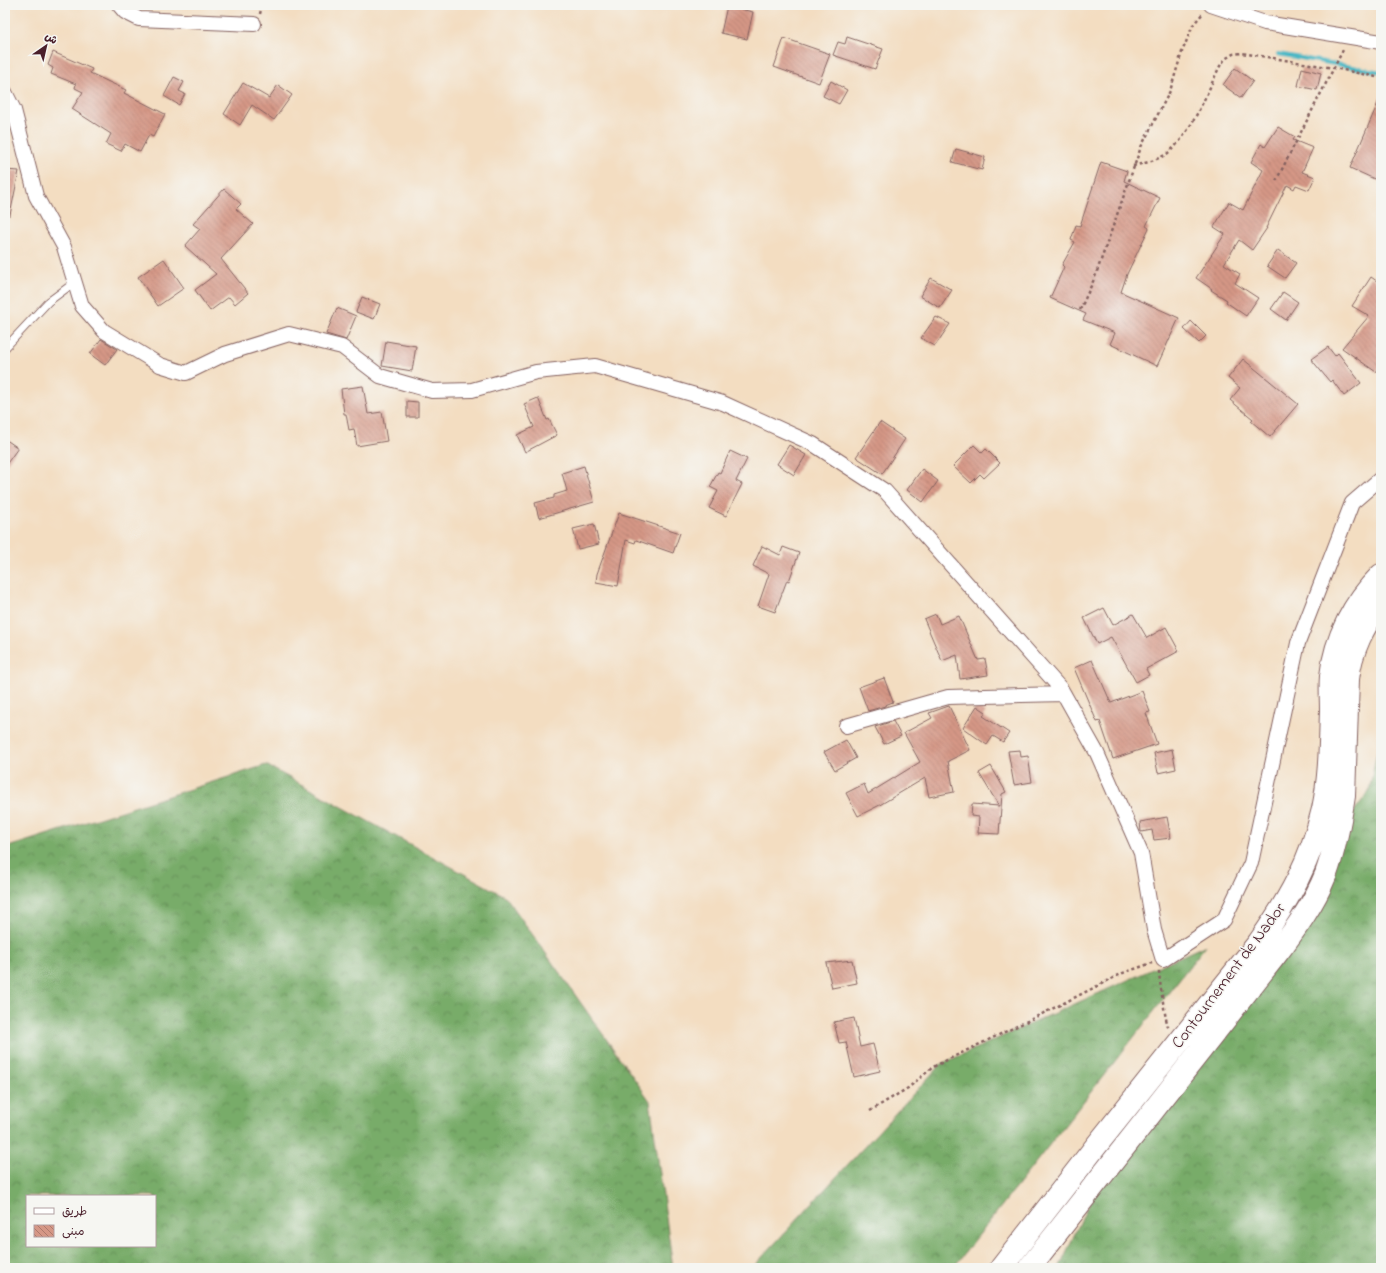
<svg xmlns="http://www.w3.org/2000/svg" width="1386" height="1273" font-family="'Indie Flower','Playpen Sans Arabic',sans-serif">
	<style>
		.forest { fill: url(#forest-crowns); stroke: #61664a; fill-rule: evenodd }
		.lines { fill: none; stroke-linecap: round; stroke-linejoin: round }
		.stream { stroke: #4ab7c5; stroke-width: 4 }
		.building { fill: url(#building-back-hatch) }
		.lane-casing { stroke: #856260; stroke-width: 9 }
		.street-casing { stroke: #856260; stroke-width: 16 }
		.highway-casing { stroke: #856260; stroke-width: 24 }
		.path { stroke: #856260; stroke-width: 2.5; stroke-dasharray: 3 3; stroke-linecap: butt }
		.lane { stroke: #fff; stroke-width: 7 }
		.street { stroke: #fff; stroke-width: 14 }
		.highway { stroke: #fff; stroke-width: 22 }
		.labels { text-anchor: middle; dominant-baseline: central; stroke-width: 3; stroke-linejoin: round; paint-order: stroke }
		.street-label { font-size: 17px; fill: #4a1f2b; stroke: #f6f6f2 }
	</style>
	<defs>
		<pattern id="forest-crowns" width="20" height="18" patternUnits="userSpaceOnUse"><rect width="20" height="18" fill="#78ac69"/><path d="M2 6a3 3 0 1 1 6 0M12 15a3 3 0 1 1 6 0" fill="none" stroke="#648b57"/></pattern>
		<pattern id="building-back-hatch" width="6" height="6" patternUnits="userSpaceOnUse"><rect width="6" height="6" fill="#d59786"/><path d="M-1 5l2 2M0 0l6 6M5-1l2 2" fill="none" stroke="#af7b6e"/></pattern>
	</defs>
	<rect width="100%" height="100%" fill="#f6f6f2"/>
	<filter id="ink" filterUnits="userSpaceOnUse"><feTurbulence type="fractalNoise" baseFrequency=".025" numOctaves="2"/><feDisplacementMap in="SourceGraphic" scale="8" xChannelSelector="R" yChannelSelector="G"/><feConvolveMatrix kernelMatrix="1 2 1 2 8 2 1 2 1" color-interpolation-filters="sRGB"/></filter>
	<filter id="wash" filterUnits="userSpaceOnUse"><feTurbulence type="fractalNoise" baseFrequency=".012" numOctaves="4" result="noise"/><feDisplacementMap in="SourceGraphic" scale="16" xChannelSelector="R" yChannelSelector="G"/><feGaussianBlur stdDeviation="0.9" result="paint"/><feColorMatrix in="noise" values="0 0 0 0 0 0 0 0 0 0 0 0 0 0 0 0 0 1.4 0 .05"/><feComposite in="paint" operator="in"/></filter>
	<g filter="url(#wash)">
		<rect width="100%" height="100%" fill="#f3ddc1"/>
		<path class="forest" d="M 1381,731 L 1381,1268 L 1059,1268 L 1106,1166 L 1184,1053 L 1307,870 L 1369,792 Z
			M 266,765 L 506,897 L 650,1101 L 673,1268 L 5,1268 L 5,848 ZM 27,1196 L 155,1196 L 155,1246 L 27,1246 Z
			M 1206,945 L 953,1268 L 752,1268 L 941,1064 Z"/>
		<g class="lines">
			<path class="stream" d="M 1278,54 L 1381,72"/>
		</g>
		<g id="blocks">
			<path class="building" d="M 727,6 L 753,12 L 747,39 L 721,33 Z
				M 847,37 L 883,49 L 875,69 L 833,55 L 838,42 L 845,44 Z
				M 784,38 L 830,54 L 819,83 L 774,67 Z
				M 53,52 L 92,69 L 90,73 L 126,90 L 124,93 L 165,114 L 153,137 L 149,135 L 140,152 L 125,144 L 121,151 L 106,144 L 111,134 L 72,109 L 83,92 L 75,88 L 76,84 L 51,74 L 53,68 L 48,65 Z
				M 1235,68 L 1253,81 L 1241,98 L 1223,85 Z
				M 1302,68 L 1321,73 L 1317,90 L 1298,86 Z
				M 174,77 L 184,82 L 179,91 L 185,94 L 179,105 L 164,96 Z
				M 831,81 L 847,90 L 839,104 L 823,96 Z
				M 243,83 L 269,98 L 278,85 L 292,95 L 274,120 L 252,105 L 240,125 L 224,114 Z
				M 1381,96 L 1381,182 L 1350,168 Z
				M 1278,127 L 1295,137 L 1293,140 L 1313,148 L 1302,172 L 1315,177 L 1309,190 L 1296,185 L 1294,189 L 1287,185 L 1266,228 L 1267,228 L 1252,250 L 1239,240 L 1224,264 L 1240,274 L 1235,283 L 1258,298 L 1246,316 L 1226,302 L 1227,300 L 1211,290 L 1212,289 L 1196,278 L 1225,234 L 1214,227 L 1229,202 L 1243,210 L 1263,170 L 1251,162 L 1261,144 L 1265,147 Z
				M 956,149 L 985,157 L 982,170 L 952,162 Z
				M 1101,162 L 1127,171 L 1124,181 L 1160,198 L 1146,226 L 1149,228 L 1127,274 L 1121,292 L 1179,318 L 1157,366 L 1110,344 L 1115,333 L 1083,320 L 1086,314 L 1050,298 L 1064,267 L 1062,265 L 1075,242 L 1071,240 L 1076,225 L 1080,226 Z
				M 5,170 L 19,171 L 10,215 L 5,215 Z
				M 224,189 L 241,204 L 236,209 L 253,224 L 221,259 L 248,293 L 235,304 L 229,297 L 210,311 L 195,290 L 216,274 L 185,246 L 200,229 L 193,224 Z
				M 1278,250 L 1296,263 L 1285,278 L 1267,266 Z
				M 164,259 L 184,288 L 158,306 L 138,277 Z
				M 1371,277 L 1381,284 L 1381,365 L 1376,372 L 1342,348 L 1369,316 L 1352,306 Z
				M 931,278 L 952,290 L 940,308 L 920,296 Z
				M 1283,292 L 1298,302 L 1286,320 L 1271,309 Z
				M 362,297 L 380,304 L 374,319 L 356,312 Z
				M 337,308 L 356,316 L 346,340 L 326,334 Z
				M 936,317 L 950,324 L 935,346 L 921,338 Z
				M 1191,321 L 1206,336 L 1199,343 L 1184,329 Z
				M 101,339 L 117,349 L 105,365 L 90,354 Z
				M 386,341 L 416,346 L 412,371 L 382,366 Z
				M 1328,347 L 1335,356 L 1338,353 L 1361,383 L 1344,396 L 1332,380 L 1330,382 L 1311,359 Z
				M 1243,359 L 1298,404 L 1270,437 L 1251,421 L 1253,419 L 1230,400 L 1240,388 L 1228,378 Z
				M 363,386 L 368,414 L 382,412 L 387,441 L 357,446 L 354,429 L 349,430 L 346,414 L 344,414 L 341,389 Z
				M 538,398 L 547,420 L 549,419 L 557,435 L 525,452 L 517,435 L 534,427 L 524,404 Z
				M 407,401 L 418,402 L 418,417 L 407,417 Z
				M 880,422 L 905,439 L 882,474 L 856,457 Z
				M 5,439 L 18,448 L 5,466 Z
				M 789,445 L 806,455 L 794,475 L 777,464 Z
				M 974,445 L 982,453 L 986,449 L 1000,463 L 984,478 L 980,474 L 971,483 L 953,466 Z
				M 730,451 L 747,459 L 736,481 L 742,484 L 726,516 L 709,508 L 718,491 L 710,487 L 718,472 L 720,473 Z
				M 584,466 L 594,502 L 539,518 L 535,503 L 554,498 L 554,495 L 567,491 L 562,473 Z
				M 922,469 L 938,481 L 923,502 L 907,490 Z
				M 619,513 L 680,533 L 673,553 L 636,540 L 635,543 L 626,540 L 618,586 L 596,582 L 597,574 Z
				M 594,524 L 599,544 L 578,549 L 573,529 Z
				M 762,546 L 780,555 L 783,547 L 799,553 L 789,581 L 787,580 L 775,612 L 758,606 L 769,574 L 753,566 Z
				M 1104,608 L 1113,625 L 1133,614 L 1147,638 L 1166,627 L 1179,651 L 1146,669 L 1149,675 L 1136,682 L 1111,637 L 1097,644 L 1084,618 Z
				M 936,614 L 940,624 L 959,616 L 978,660 L 985,659 L 988,675 L 960,679 L 957,655 L 942,661 L 924,619 Z
				M 1092,660 L 1111,703 L 1142,691 L 1150,712 L 1146,713 L 1157,744 L 1113,759 L 1100,721 L 1097,722 L 1074,668 Z
				M 884,678 L 893,702 L 885,705 L 885,706 L 868,711 L 859,687 Z
				M 949,706 L 970,750 L 948,761 L 954,792 L 929,797 L 925,778 L 878,806 L 858,816 L 846,793 L 864,784 L 868,794 L 920,762 L 904,733 L 932,718 L 929,713 Z
				M 977,706 L 986,712 L 983,716 L 1009,733 L 1003,742 L 993,736 L 987,745 L 963,728 Z
				M 893,721 L 901,736 L 884,744 L 875,727 Z
				M 846,740 L 856,758 L 835,770 L 824,752 Z
				M 1172,749 L 1176,769 L 1158,773 L 1154,753 Z
				M 1020,750 L 1021,757 L 1028,756 L 1032,782 L 1014,785 L 1008,751 Z
				M 991,766 L 1006,792 L 1002,794 L 999,834 L 978,833 L 979,817 L 971,816 L 972,804 L 999,806 L 979,773 Z
				M 1167,817 L 1171,838 L 1154,840 L 1152,830 L 1141,832 L 1140,822 Z
				M 852,960 L 857,983 L 832,988 L 826,963 Z
				M 854,1018 L 860,1047 L 873,1044 L 880,1071 L 854,1077 L 846,1042 L 839,1043 L 834,1022 Z"/>
		</g>
	</g>
	<g filter="url(#ink)">
		<use href="#blocks" fill-opacity="0" stroke="#856260" stroke-width="1"/>
		<g class="lines">
			<defs>
				<path id="lane" d="M 5,348 L 48,302 L 75,282"/>
				<path id="street" d="M 119,5 L 125,12 L 139,19 L 254,24
					M 1211,5 L 1265,23 L 1381,42
					M 5,92 L 14,110 L 36,196 L 64,247 L 82,306 L 104,331 L 160,365 L 186,373 L 225,354 L 289,334 L 342,347 L 380,376 L 432,391 L 472,390 L 536,372 L 595,366 L 723,403 L 813,444 L 885,491 L 1061,689 L 1097,753 L 1141,853 L 1154,930 L 1163,960 L 1224,920 L 1251,863 L 1298,643 L 1352,503 L 1381,478
					M 846,726 L 948,697 L 1064,694"/>
				<path id="highway" d="M 1001,1268 L 1096,1146 L 1259,942 C 1289,900 1311,860 1323,809 C 1330,776 1330,743 1331,710 C 1331,699 1330,687 1331,676 C 1335,638 1354,602 1381,575
					M 1029,1268 L 1275,956 C 1295,930 1314,904 1326,874 C 1335,849 1340,822 1344,796 L 1348,679 C 1351,650 1364,626 1381,602"/>
			</defs>
			<use href="#lane" class="lane-casing"/>
			<use href="#street" class="street-casing"/>
			<use href="#highway" class="highway-casing"/>
			<path class="path" d="M 260,14 L 262,5
				M 1133,166 C 1145,163 1158,160 1168,153 C 1192,133 1206,94 1220,66 L 1225,59 L 1233,54 L 1242,53 L 1334,68 L 1381,78
				M 1276,181 L 1344,48
				M 1080,310 L 1095,277 L 1141,147 L 1170,91 L 1182,52 L 1193,25 L 1203,13
				M 1159,971 C 1159,978 1166,1025 1169,1029
				M 870,1111 L 908,1088 L 933,1067 L 945,1061 L 1048,1011 L 1123,973 L 1152,963"/>
			<use href="#lane" class="lane"/>
			<use href="#street" class="street"/>
			<use href="#highway" class="highway"/>
		</g>
	</g>
	<g class="labels">
		<g class="street-label">
			<text transform="translate(1229 976) rotate(-53)">Contournement de Nador</text>
		</g>
	</g>
	<rect width="1386" height="1273" fill="none" stroke="#f6f6f2" stroke-width="20"/>
	<rect x="26" y="1195" width="130" height="52" fill="#f6f6f2" stroke="#b1a0a2"/>
	<rect x="34" y="1208" width="20" height="6" fill="#ffffff" stroke="#b1a0a2"/>
	<text x="62" y="1215" font-size="12" fill="#4a1f2b">طريق</text>
	<rect x="34" y="1225" width="20" height="12" fill="url(#building-back-hatch)" stroke="#b1a0a2"/>
	<text x="62" y="1235" font-size="12" fill="#4a1f2b">مبنى</text>
	<g transform="translate(46 46) rotate(34)" stroke="#f6f6f2" stroke-width="3" paint-order="stroke">
	<path d="M0-3L7 15L0 10L-7 15Z" fill="#4a1f2b"/>
	<text y="-6" font-size="11" font-weight="bold" text-anchor="middle" fill="#4a1f2b">ش</text>
	</g>
</svg>
